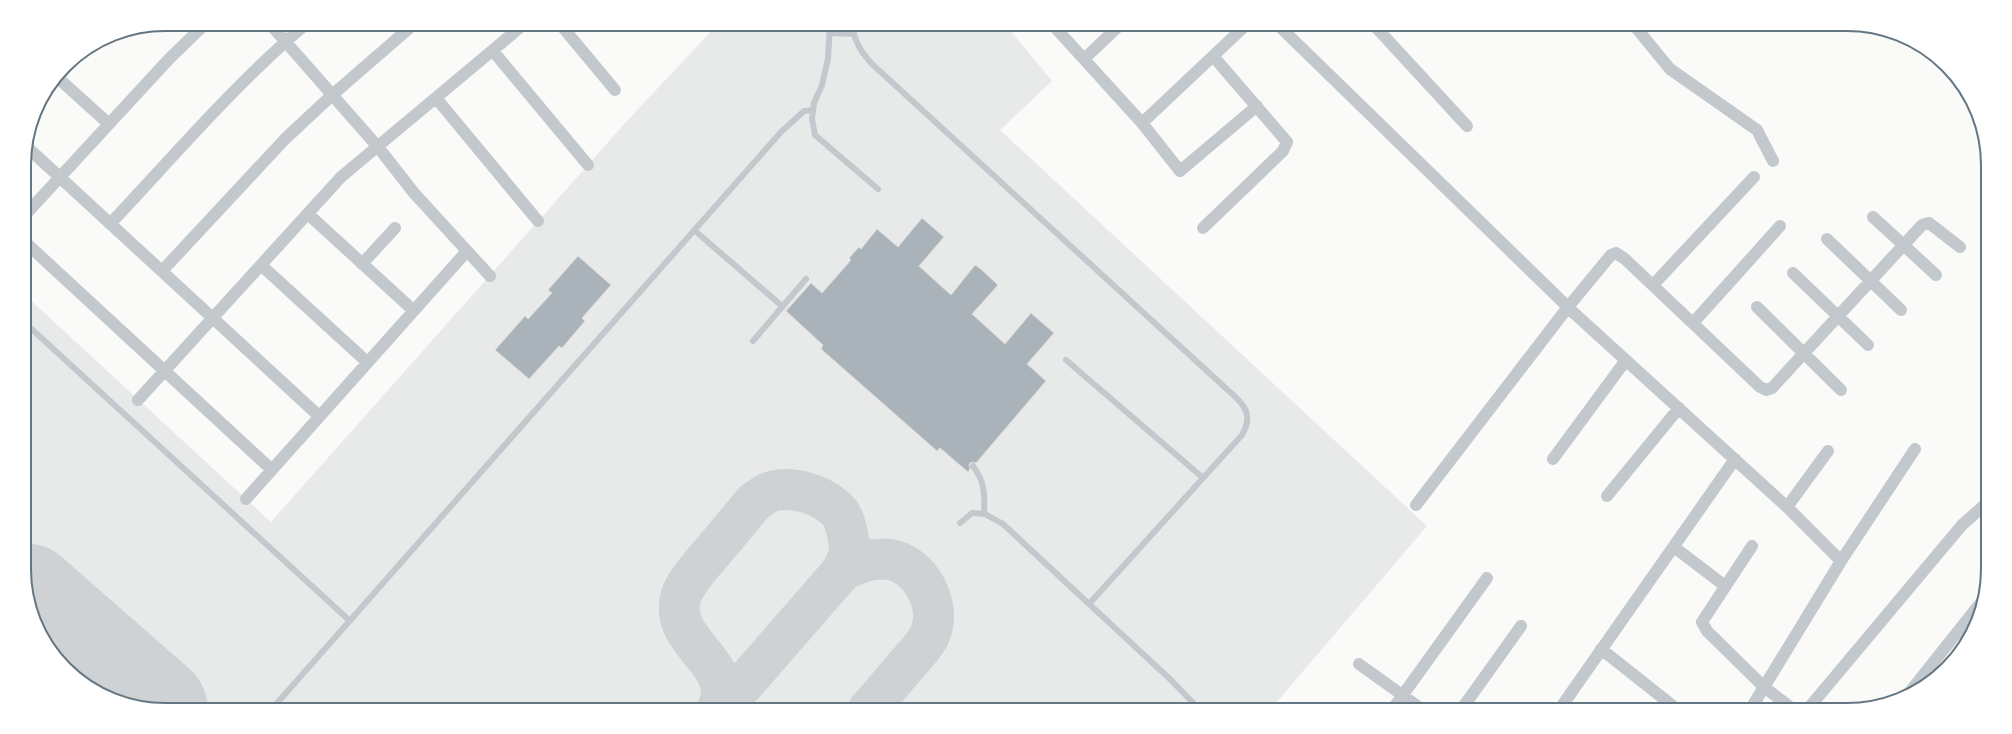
<svg xmlns="http://www.w3.org/2000/svg" width="2012" height="734" font-family="Figtree,sans-serif">
	<style>
		.built { fill: #e8e9e9 }
		.lines { fill: none; stroke-linecap: round; stroke-linejoin: round }
		.taxiway { stroke: #ced2d4; stroke-width: 41 }
		.runway { stroke: #ced2d4; stroke-width: 103 }
		.building { fill: #aab3b9; stroke: #dcdcda }
		.service { stroke: #c3c8cc; stroke-width: 6 }
		.minor { stroke: #c3c8cc; stroke-width: 12 }
		.rim { fill: none; stroke: #657683; stroke-width: 2 }
	</style>
	<rect width="100%" height="100%" fill="#fafaf8"/>
	<path class="built" d="M 718,24 L 1005,24 L 1052,81 L 1000,130 L 1427,526 L 1270,710 L 165,710 L 120,703 L 59,662 L 27,596 L 25,295 L 271,522 L 626,122 Z"/>
	<g class="lines">
		<path class="taxiway" d="M 843,570 C 859,562 881,555 899,562 C 925,573 941,609 930,634 C 926,644 917,653 910,661 C 896,677 882,694 868,710
			M 717,710 C 740,663 667,644 681,596 C 686,582 698,569 707,558 C 723,540 738,521 754,502 C 761,497 769,491 778,490 C 800,487 826,497 840,513 C 845,519 851,545 849,552 C 848,558 845,564 843,570 L 721,710"/>
		<path class="runway" d="M 27,595 L 156,708"/>
	</g>
	<path class="building" d="M 922,218 L 944,237 L 919,266 L 951,295 L 975,265 L 982,270 L 998,285 L 972,314 L 1005,344 L 1031,313 L 1054,333 L 1027,364 L 1046,381 L 976,463 L 972,462 L 969,464 L 970,469 L 968,472 L 940,448 L 937,451 L 821,349 L 823,345 L 786,311 L 811,283 L 822,293 L 851,260 L 849,258 L 859,247 L 861,249 L 877,229 L 898,247 Z
		M 578,256 L 611,285 L 582,318 L 585,321 L 562,348 L 559,346 L 529,379 L 495,350 L 525,316 L 528,319 L 552,293 L 548,290 Z"/>
	<g class="lines">
		<path class="service" d="M 830,24 L 828,59 L 822,85 L 814,103 L 812,119 L 815,135 L 878,189
			M 852,24 C 854,41 861,52 872,64 L 1219,382 C 1237,399 1257,409 1242,435 L 1089,604
			M 830,33 L 853,34
			M 694,230 L 782,306
			M 25,323 L 350,621
			M 753,341 L 806,279
			M 1066,360 L 1202,477
			M 973,466 C 985,482 985,495 984,514
			M 960,523 L 972,513 L 985,514 L 1003,524 L 1171,680 L 1200,710
			M 271,710 L 781,132 L 804,111 L 813,110"/>
		<path class="minor" d="M 270,24 L 378,147 L 414,193 L 490,276
			M 560,24 L 615,90
			M 1052,24 L 1142,123 L 1247,24
			M 1277,24 L 1574,313 L 1787,507 L 1841,561 L 1750,710
			M 1373,24 L 1467,126
			M 1633,24 L 1670,69 L 1757,130 L 1773,161
			M 493,51 L 588,165
			M 1084,59 L 1121,24
			M 58,78 L 109,124
			M 436,98 L 538,221
			M 1142,123 L 1180,171 L 1257,106
			M 27,147 L 319,416
			M 308,214 L 413,310
			M 25,215 L 169,59 L 205,24
			M 1873,217 L 1936,275
			M 110,224 C 174,156 235,84 306,24
			M 1203,228 L 1283,151 L 1287,142 L 1213,56
			M 1827,239 L 1901,310
			M 25,242 L 272,470
			M 362,264 L 395,228
			M 261,265 L 367,362
			M 162,271 L 285,139 L 331,96 L 414,24
			M 1793,273 L 1868,345
			M 1653,285 L 1754,177
			M 1757,307 L 1841,390
			M 1693,323 L 1780,226
			M 138,400 L 341,177 L 524,24
			M 1553,459 L 1626,360
			M 1607,496 L 1679,408
			M 246,499 L 467,251
			M 1416,505 L 1568,307 L 1611,255 L 1616,253 L 1625,259 L 1760,387 L 1766,390 L 1772,388 L 1922,225 L 1929,223 L 1960,247
			M 1787,507 L 1828,451
			M 1752,546 L 1702,622 L 1707,631 L 1764,687 L 1794,710
			M 1674,547 L 1725,586
			M 1841,561 L 1915,449
			M 1601,649 L 1678,710
			M 1359,664 L 1423,710
			M 1909,693 L 1983,600
			M 1392,710 L 1487,578
			M 1461,710 L 1521,626
			M 1559,710 L 1735,459
			M 1807,710 L 1962,525 L 1988,502"/>
	</g>
	<path d="M0 0H2012V734H0ZM165 31H1847A134 134 0 0 1 1981 165V569A134 134 0 0 1 1847 703H165A134 134 0 0 1 31 569V165A134 134 0 0 1 165 31Z" fill="#fff" fill-rule="evenodd"/>
	<path class="rim" d="M165 31H1847A134 134 0 0 1 1981 165V569A134 134 0 0 1 1847 703H165A134 134 0 0 1 31 569V165A134 134 0 0 1 165 31Z"/>
</svg>
